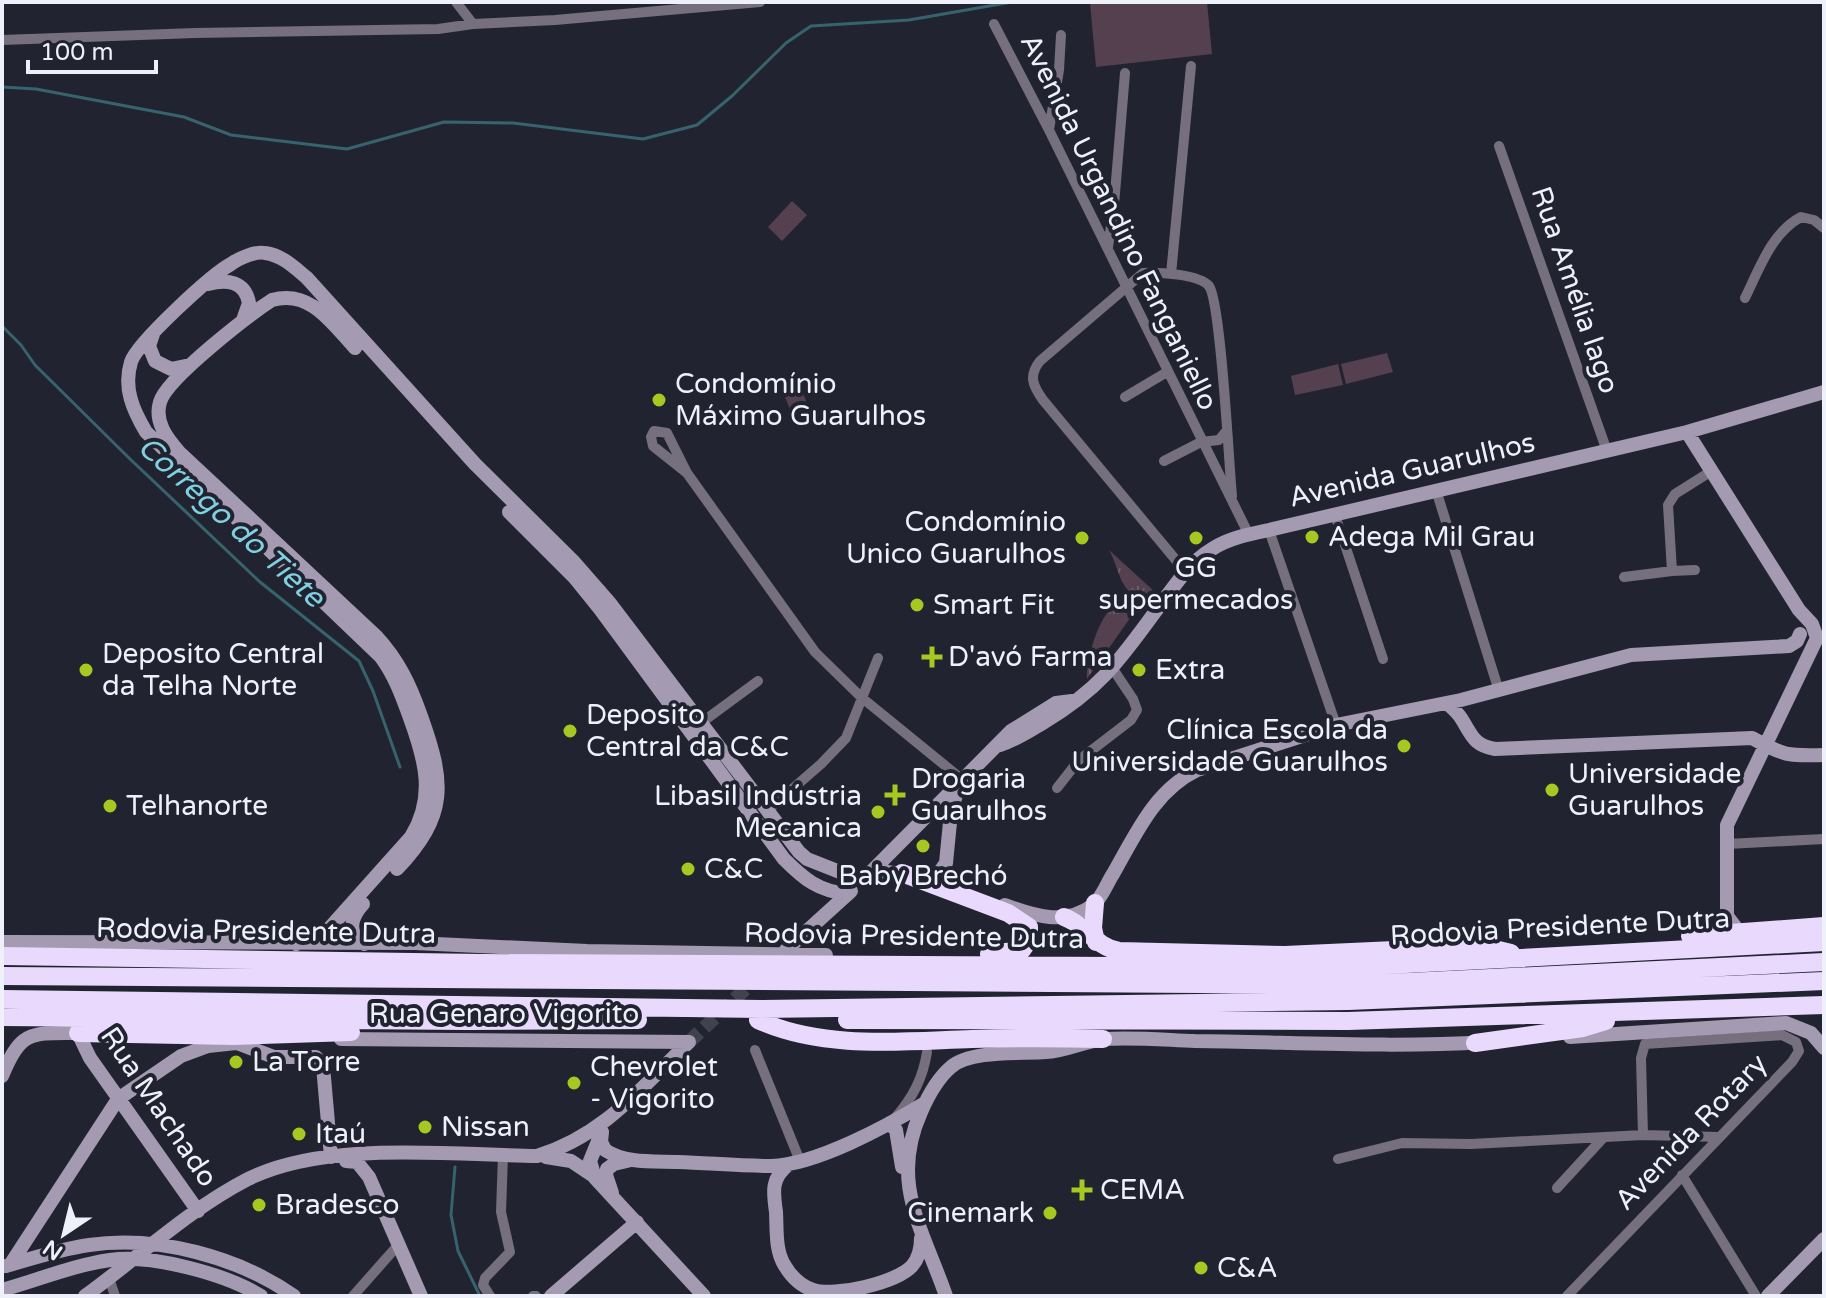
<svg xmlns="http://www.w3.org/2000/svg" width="1826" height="1298" font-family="'Varela Round',sans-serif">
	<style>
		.grass { fill: url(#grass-tufts) }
		.pitch { fill: #54404f }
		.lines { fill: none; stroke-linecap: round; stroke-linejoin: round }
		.stream { stroke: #37636d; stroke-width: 3 }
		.secondary-tunnel { stroke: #40434e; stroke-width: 14; stroke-dasharray: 14 7; stroke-linecap: butt }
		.street { stroke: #766f7e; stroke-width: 10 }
		.secondary { stroke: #a49ab1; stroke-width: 14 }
		.highway { stroke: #e9d9fd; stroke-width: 18 }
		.poi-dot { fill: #a6c821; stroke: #212430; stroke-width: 3 }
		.labels { text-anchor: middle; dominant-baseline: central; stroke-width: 8; stroke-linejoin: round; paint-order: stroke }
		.street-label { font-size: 28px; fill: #eff1fa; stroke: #212430 }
		.poi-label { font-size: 28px; fill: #eff1fa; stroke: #212430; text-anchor: start }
		.water-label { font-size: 30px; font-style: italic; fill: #81d0e2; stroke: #212430 }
	</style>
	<defs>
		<pattern id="grass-tufts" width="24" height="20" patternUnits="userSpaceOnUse" patternTransform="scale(2)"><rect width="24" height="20" fill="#54404f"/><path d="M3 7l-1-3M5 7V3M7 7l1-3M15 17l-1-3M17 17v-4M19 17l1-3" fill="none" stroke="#6d5c69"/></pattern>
	</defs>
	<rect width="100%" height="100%" fill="#212430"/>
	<path class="grass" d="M 1109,550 L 1156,593 C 1120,605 1122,573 1109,550 Z
		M 1114,606 L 1122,606 L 1133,614 L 1087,679 C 1086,660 1098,618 1114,606 Z"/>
	<path class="pitch" d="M 1207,2 L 1212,54 L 1096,67 L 1090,3 Z
		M 792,201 L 807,215 L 782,241 L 768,227 Z
		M 1387,353 L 1393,372 L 1346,384 L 1341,364 Z
		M 1338,364 L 1343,385 L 1295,395 L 1291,376 Z
		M 797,378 L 810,411 L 793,417 L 780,384 Z"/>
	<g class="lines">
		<path class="stream" d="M 2,87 L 36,89 L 184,117 L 231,135 L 347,149 L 444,122 L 513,123 L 643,139 L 697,125 L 732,96 L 786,43 L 811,26 L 909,20 L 1012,2
			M 2,326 L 21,345 L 35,365 L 130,459 L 260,582 L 359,661 L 373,691 L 400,767
			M 455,1167 L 451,1215 L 458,1251 L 480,1296"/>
		<path class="secondary-tunnel" d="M 689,1042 L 756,979"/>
		<path class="street" d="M 456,2 L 473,24
			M 994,24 L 1049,130 L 1249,535
			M 2,40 L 195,33 L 438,29 L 473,24 L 555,20 L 760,2
			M 1049,130 L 1059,70 L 1061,35
			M 1499,146 L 1607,451
			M 1108,247 L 1114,205 L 1125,73
			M 1171,274 L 1191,66
			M 1745,298 C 1759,270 1771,233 1801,217 L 1814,220 L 1824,228
			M 1125,397 L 1167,372
			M 1164,461 L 1201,442 L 1219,440 L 1227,430
			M 687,473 L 653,446 L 651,437 L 654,431 L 667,433 L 687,473 L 815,652 L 861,697 L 964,781
			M 1436,490 L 1499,691
			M 1335,515 L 1383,659
			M 1269,530 L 1336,725
			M 1185,571 L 1043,400 C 1033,386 1028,376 1040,361 L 1143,273 C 1157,272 1199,274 1209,286 C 1221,302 1229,466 1232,496
			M 1672,571 L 1695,570
			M 1624,577 L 1672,571 L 1668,505 L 1675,494 L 1710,472
			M 701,723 L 758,681
			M 1057,788 L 1079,760 L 1131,720 L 1137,710 L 1133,699 L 1113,669
			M 767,811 L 821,764 L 846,738 L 878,658
			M 1727,844 L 1824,839
			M 755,1050 L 800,1161
			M 896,1117 C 913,1097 923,1078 927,1052
			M 1338,1159 L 1402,1143 L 1471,1144 L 1643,1135 L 1718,1137
			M 1682,1175 L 1756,1296
			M 1557,1188 L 1603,1138
			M 109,1278 L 115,1296
			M 353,1296 L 399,1244
			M 490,1296 L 483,1285 L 485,1278 L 510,1252 L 501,1212 L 503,1155
			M 533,1296 L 536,1296
			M 1567,1296 L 1792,1062 L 1799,1051 L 1796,1042 L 1782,1035 L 1645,1044 L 1641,1058 L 1643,1135"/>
		<path class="secondary" d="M 208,284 C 227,279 245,281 249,303 L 243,320
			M 153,334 L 149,346 L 155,361 L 171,369 L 190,365
			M 355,348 C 332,323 310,289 272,300 C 249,315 167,378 160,402 C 154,422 167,438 179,452 L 376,636 C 399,661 410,685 421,716 C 445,783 448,815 397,869
			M 1687,432 L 1799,610 L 1812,624 L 1817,638 L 1727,825 L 1727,916 L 1740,933
			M 509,512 L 575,578 L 600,609 L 784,859 C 804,879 818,891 848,894
			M 1447,703 C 1452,708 1458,713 1461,718 C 1472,735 1473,745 1495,749 L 1752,738 C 1785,756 1786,756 1824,755
			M 1000,745 C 1016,740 1029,731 1043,723 C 1098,690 1118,663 1155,612 C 1172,590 1187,564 1212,549 C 1229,538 1250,534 1269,530 L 1687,432 L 1824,392
			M 869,874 L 1011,731 L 1056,703 L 1072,701
			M 363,904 C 351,917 346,934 364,944
			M 1005,905 C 1034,916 1065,926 1093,905 C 1102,898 1107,883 1113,874 C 1136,834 1154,791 1197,770 L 1336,725 L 1461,700 L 1631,655 L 1789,646 L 1797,641 L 1800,634
			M 2,942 L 415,943 L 587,951 L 826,955
			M 296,944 L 327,931 L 411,837 C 436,797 425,759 410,718 C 402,696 395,676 381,657 L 146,432 C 133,410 123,388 131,362 C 137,343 211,275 231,264 C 239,258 256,251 265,253 C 282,255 295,268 307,278 L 475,464 L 574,562 L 609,602 L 799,852 L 807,859 L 850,876 L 887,872 L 923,878 L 937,876 L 946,863 L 951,812 L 959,785
			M 786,950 L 851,891
			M 1570,1037 L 1786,1023 L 1811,1033 L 1824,1048
			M 341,1039 L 689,1042
			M 237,1043 L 274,1057 L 316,1057 L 323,1066 L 331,1157
			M 2,1076 C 21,1030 31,1033 78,1033 L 90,1058 L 198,1211
			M 890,1124 L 896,1130 L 902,1167
			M 602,1132 L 601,1142 L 605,1150 C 626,1164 654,1161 678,1162 C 709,1163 740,1166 771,1166 C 816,1165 887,1126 925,1103
			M 601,1134 L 590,1161 L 595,1178 L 704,1296
			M 546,1157 L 571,1161 L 595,1177
			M 346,1161 L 357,1162 L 369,1177 L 421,1296
			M 789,1164 C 771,1178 773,1191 776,1212 C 777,1230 775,1251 785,1266 C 791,1276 801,1286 813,1290 C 835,1297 896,1283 912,1266 C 919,1258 921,1248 921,1238
			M 612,1193 L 606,1175 L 607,1169 L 614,1164 L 631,1160
			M 10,1265 L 118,1099 L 181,1056 L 208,1046 L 236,1043
			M 6,1266 C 33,1258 61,1249 89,1245 C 158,1235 238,1257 294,1296
			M 2,1290 C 38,1280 74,1265 110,1260 C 151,1254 226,1274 261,1296
			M 85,1296 C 139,1257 188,1210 248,1179 C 326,1140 451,1155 537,1156 C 603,1136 641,1088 689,1042
			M 551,1296 L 637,1222
			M 946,1296 C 923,1229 889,1183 921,1112 C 928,1096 938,1078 951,1067 C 970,1050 1021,1054 1046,1052 C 1066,1051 1085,1041 1104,1039 C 1134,1037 1166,1040 1195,1041 C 1292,1042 1389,1048 1486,1042
			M 1768,1296 L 1824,1239"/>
		<path class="highway" d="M 902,873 L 1008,913 L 1029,927 L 1029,940 L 1022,950 L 989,954
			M 1095,903 L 1093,928 L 1096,942
			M 1064,917 C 1086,925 1095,947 1119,951 L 1285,955 L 1482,946 L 1511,953
			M 1690,936 L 1824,926
			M 2,956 L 483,963 L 1348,967 L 1824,942
			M 2,976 L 1347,985 L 1824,962
			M 2,999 L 762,1009 L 1348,1001 L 1824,981
			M 2,1017 L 467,1021 L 638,1020
			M 758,1020 C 823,1050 903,1041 972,1039 C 1016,1038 1059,1038 1103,1039
			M 847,1020 L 1348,1021 L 1824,1005
			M 78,1033 L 233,1036 L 351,1032
			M 1475,1043 L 1583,1028 L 1606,1021"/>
	</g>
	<g class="poi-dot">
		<circle cx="659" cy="400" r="8"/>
		<circle cx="1312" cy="537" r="8"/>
		<circle cx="1082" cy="538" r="8"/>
		<circle cx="1196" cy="538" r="8"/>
		<circle cx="917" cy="605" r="8"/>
		<path d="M928 645h8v8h8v8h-8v8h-8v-8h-8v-8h8z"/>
		<circle cx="86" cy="670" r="8"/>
		<circle cx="1139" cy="670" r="8"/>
		<circle cx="570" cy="731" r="8"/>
		<circle cx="1404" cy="746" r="8"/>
		<circle cx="1552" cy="790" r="8"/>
		<path d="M891 783h8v8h8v8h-8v8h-8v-8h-8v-8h8z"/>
		<circle cx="110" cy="806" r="8"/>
		<circle cx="878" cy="812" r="8"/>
		<circle cx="923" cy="846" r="8"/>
		<circle cx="688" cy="869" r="8"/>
		<circle cx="236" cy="1062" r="8"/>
		<circle cx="574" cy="1083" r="8"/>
		<circle cx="425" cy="1127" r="8"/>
		<circle cx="299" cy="1134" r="8"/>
		<path d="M1078 1178h8v8h8v8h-8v8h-8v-8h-8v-8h8z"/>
		<circle cx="259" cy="1205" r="8"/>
		<circle cx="1050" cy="1213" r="8"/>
		<circle cx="1201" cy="1268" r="8"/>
	</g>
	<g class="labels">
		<g class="street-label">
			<text transform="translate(1119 222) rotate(64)">Avenida Urgandino Fanganiello</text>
			<text transform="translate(1575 290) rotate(71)">Rua Amélia lago</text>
			<text transform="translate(1412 470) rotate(-13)">Avenida Guarulhos</text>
			<text transform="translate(1560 927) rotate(-3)">Rodovia Presidente Dutra</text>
			<text transform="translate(266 931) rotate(1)">Rodovia Presidente Dutra</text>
			<text transform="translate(914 936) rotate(1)">Rodovia Presidente Dutra</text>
			<text x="504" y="1014">Rua Genaro Vigorito</text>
			<text transform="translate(159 1107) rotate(56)">Rua Machado</text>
			<text transform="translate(1691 1132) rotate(-46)">Avenida Rotary</text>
		</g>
		<g class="poi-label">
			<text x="675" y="384">Condomínio<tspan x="675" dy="32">Máximo Guarulhos</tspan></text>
			<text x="1066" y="522" text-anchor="end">Condomínio<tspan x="1066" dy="32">Unico Guarulhos</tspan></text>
			<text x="1328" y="537">Adega Mil Grau</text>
			<text x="1196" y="568" text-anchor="middle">GG<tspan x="1196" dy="32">supermecados</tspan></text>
			<text x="933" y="605">Smart Fit</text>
			<text x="102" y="654">Deposito Central<tspan x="102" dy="32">da Telha Norte</tspan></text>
			<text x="948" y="657">D'avó Farma</text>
			<text x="1155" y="670">Extra</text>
			<text x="586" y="715">Deposito<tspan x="586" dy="32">Central da C&amp;C</tspan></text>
			<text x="1388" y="730" text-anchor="end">Clínica Escola da<tspan x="1388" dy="32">Universidade Guarulhos</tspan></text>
			<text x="1568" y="774">Universidade<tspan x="1568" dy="32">Guarulhos</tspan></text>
			<text x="911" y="779">Drogaria<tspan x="911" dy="32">Guarulhos</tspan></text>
			<text x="862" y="796" text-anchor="end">Libasil Indústria<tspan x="862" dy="32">Mecanica</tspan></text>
			<text x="126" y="806">Telhanorte</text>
			<text x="704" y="869">C&amp;C</text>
			<text x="923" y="876" text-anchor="middle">Baby Brechó</text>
			<text x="252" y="1062">La Torre</text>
			<text x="590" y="1067">Chevrolet<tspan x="590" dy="32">- Vigorito</tspan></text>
			<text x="441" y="1127">Nissan</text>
			<text x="315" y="1134">Itaú</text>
			<text x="1100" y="1190">CEMA</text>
			<text x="275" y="1205">Bradesco</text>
			<text x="1034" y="1213" text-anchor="end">Cinemark</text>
			<text x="1217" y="1268">C&amp;A</text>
		</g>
		<g class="water-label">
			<text transform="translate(231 522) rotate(42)">Corrego do Tiete</text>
		</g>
	</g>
	<rect width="1826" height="1298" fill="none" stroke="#eff1fa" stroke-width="8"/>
	<g transform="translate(64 1234) rotate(215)" stroke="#212430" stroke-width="6" paint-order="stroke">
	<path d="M0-6L14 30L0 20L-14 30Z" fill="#eff1fa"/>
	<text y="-12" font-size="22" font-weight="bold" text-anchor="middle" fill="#eff1fa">N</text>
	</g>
	<path d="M28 60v12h128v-12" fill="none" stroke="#eff1fa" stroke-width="4"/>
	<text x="40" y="60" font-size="24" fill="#eff1fa" stroke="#212430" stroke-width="6" paint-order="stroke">100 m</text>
</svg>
